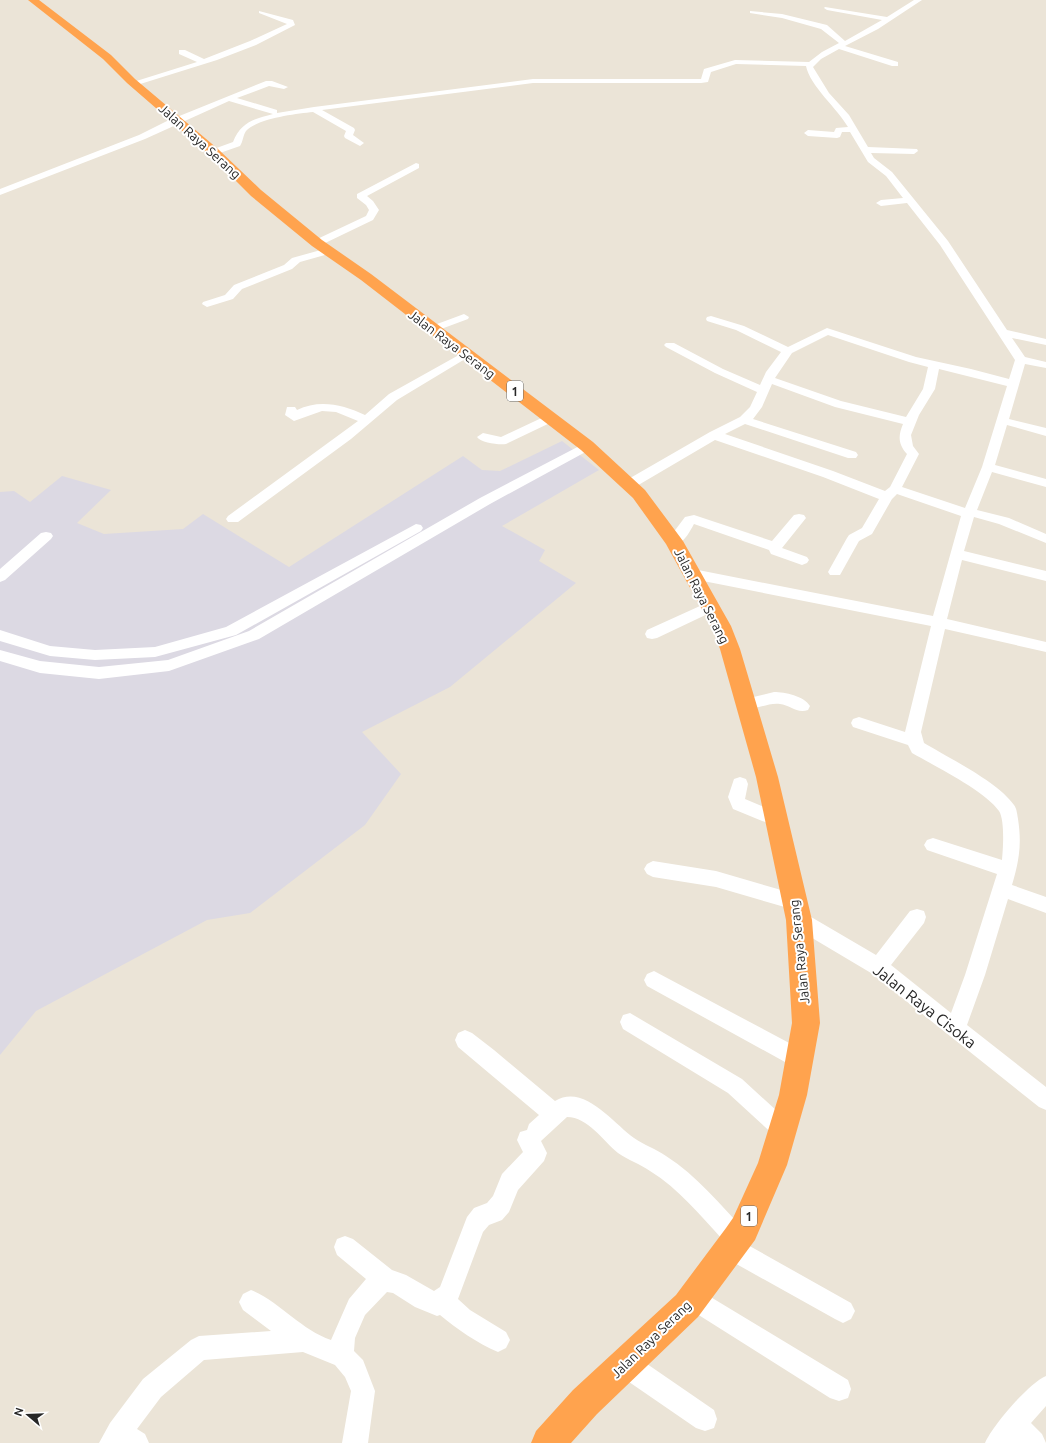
<svg xmlns="http://www.w3.org/2000/svg" width="1046" height="1443" font-family="Ubuntu,sans-serif">
	<style>
		.industrial { fill: #dcd9e3 }
		.lines { fill: none; stroke-linecap: round; stroke-linejoin: round }
		.minor { fill: #fff; fill-rule: evenodd }
		.highway { fill: #ffa34e; fill-rule: evenodd }
		.labels { text-anchor: middle; dominant-baseline: central; stroke-width: 4; stroke-linejoin: round; paint-order: stroke }
		.shield { fill: #fff; stroke: #686868; stroke-width: 1 }
		.shield-label { font-size: 12px; font-weight: bold; fill: #272727 }
		.street-label { font-size: 13px; fill: #272727; stroke: #fff }
		.near-street-label { font-size: 16px; fill: #272727; stroke: #fff }
	</style>
	<rect width="100%" height="100%" fill="#ebe4d7"/>
	<path class="industrial" d="M 562,441 L 599,470 L 502,526 L 545,550 L 539,561 L 576,583 L 450,687 L 362,732 L 401,774 L 365,825 L 250,913 L 207,920 L 36,1011 L 0,1055 L 0,492 L 14,491 L 30,502 L 62,476 L 111,490 L 77,523 L 104,534 L 183,529 L 203,514 L 289,567 L 463,456 L 482,470 L 500,471 Z"/>
	<g class="lines">
		<path class="minor" d="M 914,0 L 922,0 L 878,29 L 845,46 L 898,62 L 898,66 L 892,66 L 839,49 L 821,59 L 813,67 L 829,93 L 849,115 L 868,147 L 917,149 L 918,151 L 914,154 L 871,153 L 874,158 L 892,172 L 948,241 L 1007,330 L 1046,339 L 1046,345 L 1012,338 L 1025,357 L 1046,362 L 1046,368 L 1025,364 L 1009,419 L 1046,428 L 1046,436 L 1007,425 L 995,465 L 1046,479 L 1046,487 L 992,472 L 977,510 L 1009,518 L 1046,534 L 1046,543 L 999,524 L 974,517 L 964,551 L 1046,571 L 1046,581 L 962,560 L 947,619 L 1046,642 L 1046,652 L 945,629 L 921,732 L 924,743 C 949,758 998,782 1014,805 C 1017,809 1017,814 1018,819 C 1022,845 1019,861 1012,885 L 1046,897 L 1046,913 L 1008,899 L 985,975 L 967,1025 L 1046,1087 L 1046,1110 L 1039,1107 L 871,973 L 792,926 L 790,920 L 792,914 L 799,912 L 806,914 L 876,955 L 910,911 L 917,909 L 924,911 L 926,917 L 924,923 L 891,965 L 951,1013 L 965,975 L 997,874 L 927,850 L 924,845 L 927,840 L 933,838 L 1002,860 C 1003,850 1005,820 999,811 C 985,791 935,766 912,753 L 908,745 L 853,727 L 851,723 L 853,719 L 859,717 L 905,732 L 931,626 L 693,579 L 688,577 L 686,574 L 688,571 L 693,569 L 933,616 L 961,516 L 897,494 L 892,499 L 872,534 L 859,541 L 840,575 L 830,575 L 828,572 L 847,538 L 849,535 L 862,528 L 879,499 L 823,477 L 715,440 L 635,487 L 625,487 L 624,484 L 625,481 L 710,432 L 740,417 L 750,407 L 757,392 L 715,373 L 666,347 L 664,345 L 666,343 L 674,343 L 723,369 L 760,385 L 766,372 L 781,352 L 736,330 L 707,321 L 706,319 L 707,317 L 711,316 L 744,326 L 788,347 L 827,328 L 916,357 L 971,369 L 1009,379 L 1015,360 L 940,245 L 907,203 L 881,206 L 876,203 L 881,200 L 903,198 L 886,176 L 868,162 L 850,132 L 842,132 L 840,137 L 837,138 L 808,136 L 804,133 L 808,130 L 834,132 L 836,128 L 848,127 C 837,108 810,86 806,66 L 736,64 L 711,72 L 708,82 L 701,83 L 533,83 L 322,110 L 354,128 L 355,130 L 353,135 L 364,143 L 360,146 L 345,138 L 344,136 L 346,131 L 313,112 C 295,114 259,118 246,131 C 243,135 243,142 240,146 L 217,154 L 211,154 L 211,150 L 233,142 C 241,122 254,119 273,114 L 229,101 L 145,139 L 0,195 L 0,189 L 139,135 L 167,121 L 266,81 L 272,81 L 288,87 L 284,89 L 269,86 L 237,98 L 277,110 L 277,113 L 314,107 L 533,79 L 701,79 L 704,69 L 735,60 L 809,62 L 822,52 L 839,43 L 821,29 L 782,18 L 750,13 L 750,11 L 782,14 L 827,25 L 845,41 L 882,20 L 827,10 L 824,8 L 825,7 L 887,17 ZM 828,335 L 909,362 L 928,367 L 923,389 L 906,417 L 841,401 L 775,378 L 792,353 ZM 939,369 L 1007,386 L 982,467 L 965,508 L 902,487 L 919,454 L 913,446 L 911,435 L 919,415 L 935,389 ZM 772,384 L 835,407 L 903,424 C 898,436 898,444 907,454 L 890,487 L 885,491 L 833,471 L 725,434 L 745,424 L 848,458 L 856,458 L 858,455 L 856,452 L 753,419 L 762,407 Z
			M 259,11 L 293,20 L 295,25 L 256,45 L 217,60 L 137,85 L 130,83 L 197,62 L 179,54 L 179,50 L 185,50 L 204,59 L 250,41 L 287,24 L 259,13 Z
			M 416,163 L 419,164 L 419,168 L 367,196 L 373,201 L 379,210 L 373,220 L 321,245 L 313,245 L 312,243 L 313,241 L 366,216 L 369,210 L 366,205 L 357,198 L 357,194 Z
			M 328,248 L 333,251 L 332,253 L 300,262 L 292,269 L 242,289 L 233,299 L 207,307 L 202,304 L 203,302 L 225,295 L 234,285 L 284,265 L 292,258 Z
			M 464,314 L 469,317 L 468,319 L 433,332 L 427,329 L 429,327 Z
			M 466,351 L 470,352 L 472,354 L 470,356 L 397,400 L 351,439 L 238,522 L 228,522 L 226,519 L 228,516 L 358,421 L 336,412 L 322,411 L 294,421 L 285,415 L 287,407 L 295,407 L 297,410 C 320,399 343,405 365,415 L 389,394 Z
			M 550,414 L 556,418 L 554,421 L 506,444 C 499,445 481,443 477,437 L 483,433 L 501,437 Z
			M 587,442 L 593,446 L 591,449 L 490,504 L 259,639 L 169,671 L 99,679 L 40,673 L 0,661 L 0,650 L 40,661 L 99,667 L 168,660 L 249,631 L 480,498 Z
			M 799,514 L 804,515 L 806,518 L 782,548 L 807,557 L 809,560 L 807,563 L 802,565 L 771,554 L 769,550 L 694,524 C 689,533 682,548 669,544 L 667,541 L 685,517 L 694,515 L 772,541 L 794,515 Z
			M 416,524 L 421,525 L 423,528 L 421,531 L 236,635 L 155,657 L 95,660 L 50,656 L 0,641 L 0,630 L 50,646 L 95,650 L 155,647 L 226,627 Z
			M 46,532 L 51,533 L 53,536 L 51,539 L 5,580 L 0,582 L 0,569 L 41,533 Z
			M 711,601 L 716,602 L 718,606 L 716,610 L 657,638 L 652,639 L 647,638 L 645,634 L 647,630 Z
			M 774,692 C 785,692 804,696 810,706 L 808,710 C 797,714 790,705 780,704 C 767,702 754,712 741,708 L 739,704 L 741,700 Z
			M 740,777 L 746,779 L 748,784 L 745,799 L 783,815 L 786,820 L 783,825 L 777,827 L 733,809 L 728,797 L 734,779 Z
			M 653,861 L 716,871 L 795,894 L 801,896 L 804,902 L 801,908 L 795,910 L 716,887 L 653,877 L 647,874 L 644,869 L 647,864 Z
			M 654,971 L 808,1053 L 811,1060 L 808,1067 L 801,1070 L 794,1067 L 647,986 L 644,980 L 647,974 Z
			M 630,1013 L 742,1079 L 790,1123 L 794,1130 L 790,1137 L 783,1141 L 776,1137 L 728,1093 L 623,1029 L 620,1022 L 623,1015 Z
			M 465,1030 L 472,1033 L 494,1050 L 555,1101 C 584,1083 613,1123 634,1138 C 644,1145 656,1149 666,1156 C 697,1176 720,1204 745,1231 L 748,1239 L 746,1244 L 851,1303 L 855,1311 L 851,1319 L 843,1323 L 835,1319 L 722,1256 L 719,1248 L 723,1240 C 700,1215 679,1189 650,1171 C 640,1164 628,1160 618,1153 C 603,1141 588,1117 567,1117 L 541,1141 L 547,1153 L 544,1161 L 518,1190 L 509,1212 L 502,1220 L 489,1225 L 483,1232 L 458,1299 L 470,1310 L 506,1332 L 510,1340 L 506,1348 L 498,1352 C 477,1343 457,1329 440,1315 L 437,1316 L 415,1307 L 393,1293 L 387,1292 L 365,1315 L 355,1338 L 354,1351 L 363,1360 L 375,1391 L 368,1443 L 342,1443 L 351,1391 L 345,1377 L 335,1365 L 303,1352 L 204,1360 L 161,1397 L 137,1429 L 145,1434 L 149,1443 L 99,1443 L 110,1423 L 143,1379 L 191,1340 L 199,1336 L 271,1331 L 243,1310 L 239,1302 L 243,1294 L 251,1290 C 280,1302 301,1330 331,1340 L 349,1299 L 366,1279 L 337,1255 L 334,1247 L 337,1239 L 345,1236 L 353,1239 L 392,1270 L 406,1275 L 434,1291 L 440,1287 L 467,1217 L 474,1208 L 487,1203 L 493,1196 L 502,1174 L 523,1152 L 517,1140 L 520,1132 L 527,1130 L 529,1124 L 539,1115 L 458,1047 L 455,1040 L 458,1033 Z
			M 694,1287 L 848,1380 L 851,1389 L 848,1398 L 839,1401 L 830,1398 L 686,1307 L 682,1299 L 686,1291 Z
			M 625,1352 L 634,1355 L 714,1410 L 717,1419 L 714,1428 L 705,1431 L 696,1428 L 616,1373 L 613,1364 L 616,1355 Z
			M 1046,1376 L 1046,1406 L 1031,1423 L 1042,1434 L 1046,1443 L 985,1443 C 993,1425 1029,1383 1046,1376 Z"/>
		<path class="highway" d="M 28,0 L 39,0 L 111,55 L 135,79 L 218,149 L 261,190 L 322,240 L 371,274 L 593,442 L 645,490 L 683,541 L 731,626 L 740,649 L 778,777 L 812,920 L 820,1023 L 807,1095 L 787,1165 L 755,1240 L 698,1317 L 597,1414 L 571,1443 L 531,1443 L 536,1431 L 573,1390 L 676,1295 L 726,1228 L 733,1218 L 758,1163 L 779,1095 L 792,1023 L 786,920 L 756,777 L 720,649 L 711,626 L 666,544 L 633,498 L 581,450 L 361,280 L 312,246 L 251,196 L 210,155 L 127,83 L 103,59 Z"/>
	</g>
	<g class="labels">
		<g class="shield">
			<rect x="507" y="381" width="16" height="20" rx="3"/>
			<rect x="741" y="1206" width="16" height="20" rx="3"/>
		</g>
		<g class="shield-label">
			<text x="515" y="391">1</text>
			<text x="749" y="1216">1</text>
		</g>
		<g class="street-label">
			<text transform="translate(200 141) rotate(42)">Jalan Raya Serang</text>
			<text transform="translate(452 344) rotate(37)">Jalan Raya Serang</text>
			<text transform="translate(702 596) rotate(63)">Jalan Raya Serang</text>
			<text transform="translate(799 952) rotate(-96)">Jalan Raya Serang</text>
			<text transform="translate(651 1339) rotate(-44)">Jalan Raya Serang</text>
		</g>
		<g class="near-street-label">
			<text transform="translate(925 1006) rotate(38)">Jalan Raya Cisoka</text>
		</g>
	</g>
	<g transform="translate(28 1415) rotate(289)" stroke="#ffffff" stroke-width="3" paint-order="stroke">
	<path d="M0-3L7 15L0 10L-7 15Z" fill="#272727"/>
	<text y="-6" font-size="11" font-weight="bold" text-anchor="middle" fill="#272727">N</text>
	</g>
</svg>
